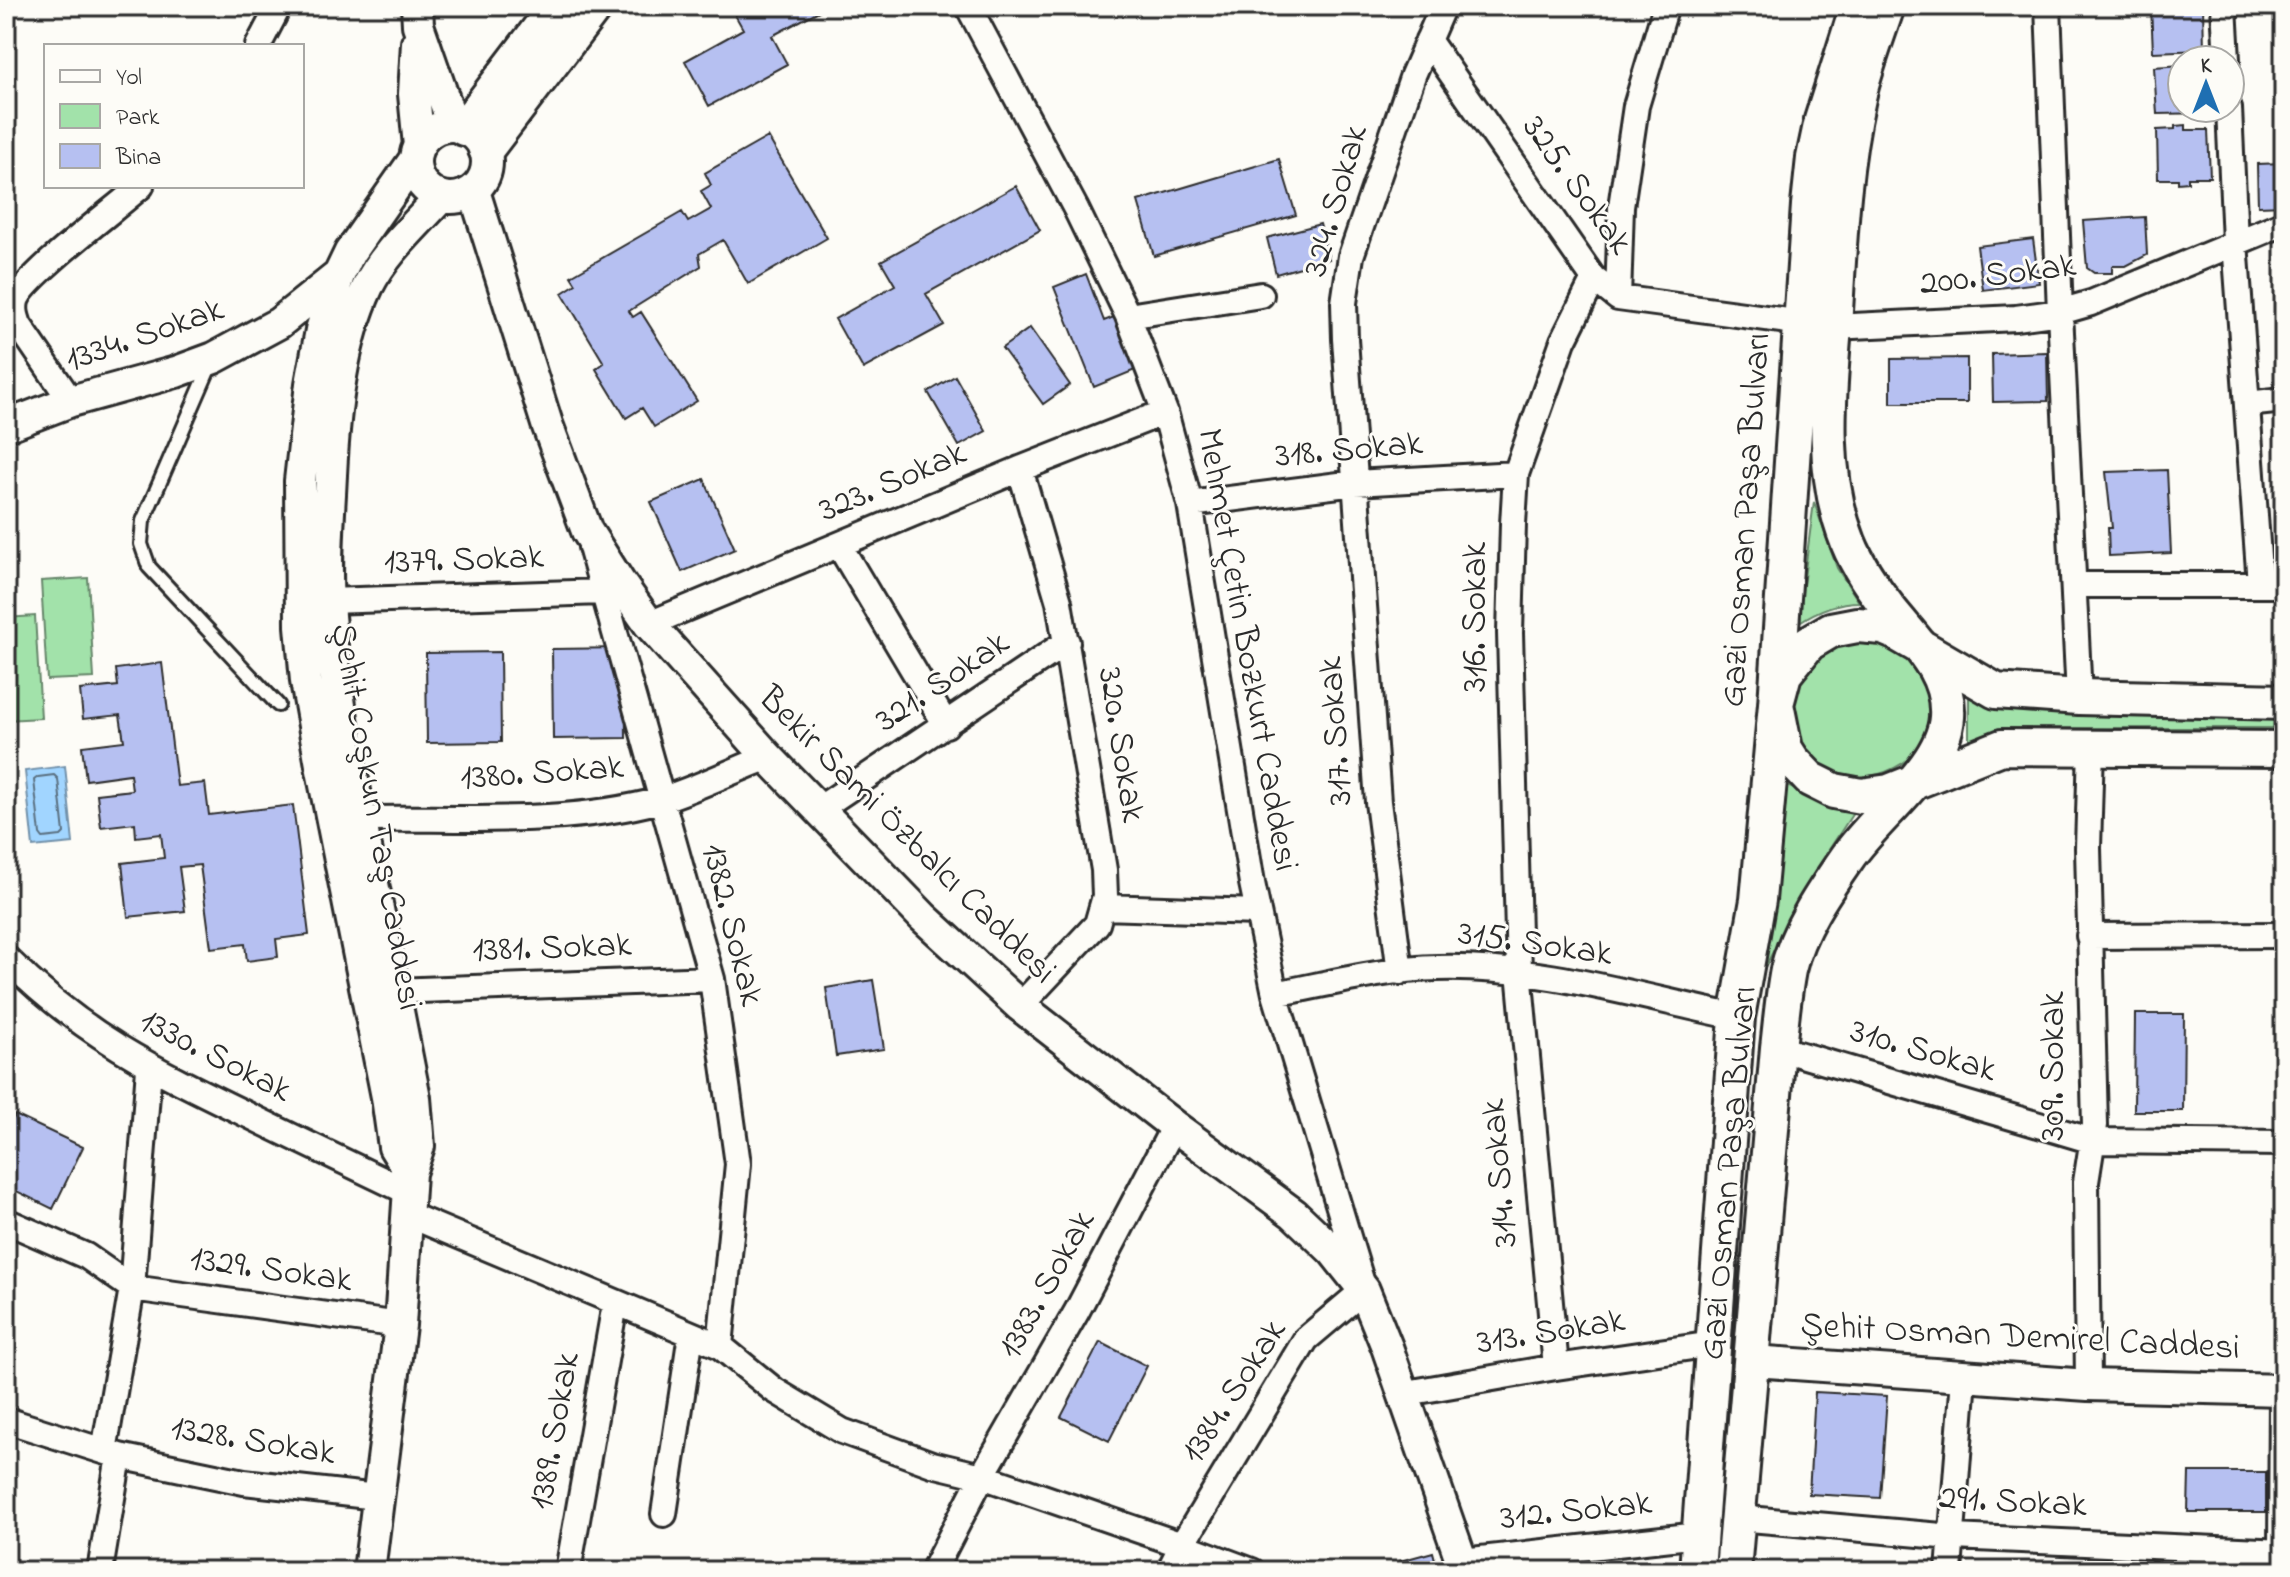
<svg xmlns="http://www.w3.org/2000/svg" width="2290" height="1577" font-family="'Indie Flower',sans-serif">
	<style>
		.green { fill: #a2e2aa; stroke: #66866a; stroke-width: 2 }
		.water { fill: #a1d5ff; stroke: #7291aa; stroke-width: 2 }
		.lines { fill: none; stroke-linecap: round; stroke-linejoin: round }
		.shore { stroke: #5a6f80; stroke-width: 2 }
		.building { fill: #b6c0f1; stroke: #2b2b2b; stroke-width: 2 }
		.service-casing { stroke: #2b2b2b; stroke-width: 18 }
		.minor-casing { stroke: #2b2b2b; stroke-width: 30 }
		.tertiary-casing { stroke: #2b2b2b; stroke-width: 36 }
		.secondary-casing { stroke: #2b2b2b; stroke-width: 40 }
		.service { stroke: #fdfcf7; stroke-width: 12 }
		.minor { stroke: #fdfcf7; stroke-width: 24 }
		.tertiary { stroke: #fdfcf7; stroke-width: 30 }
		.secondary { stroke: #fdfcf7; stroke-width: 34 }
		.labels { text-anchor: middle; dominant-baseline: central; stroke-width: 6; stroke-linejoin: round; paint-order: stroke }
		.street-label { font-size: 36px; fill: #2b2b2b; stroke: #fdfcf7 }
	</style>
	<rect width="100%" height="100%" fill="#fdfcf7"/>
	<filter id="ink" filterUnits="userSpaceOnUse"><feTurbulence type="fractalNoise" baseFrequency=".0125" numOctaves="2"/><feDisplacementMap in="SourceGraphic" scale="16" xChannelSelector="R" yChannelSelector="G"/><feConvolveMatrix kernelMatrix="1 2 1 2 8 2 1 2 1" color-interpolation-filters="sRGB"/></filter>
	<g filter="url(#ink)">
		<path class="green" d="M 1814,502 L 1837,568 L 1859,602 C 1836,602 1816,611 1798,623 Z
			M 88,578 L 94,678 L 47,680 L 41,581 Z
			M 35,616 L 41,718 L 6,720 L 6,618 Z
			M 1882,638 C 1894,648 1911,657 1921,669 C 1925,674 1926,685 1928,692 C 1949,770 1837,811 1798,740 C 1792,728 1792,707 1790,692 L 1824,645 Z
			M 1969,691 L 2284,710 L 2284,728 L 2014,728 L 1969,741 Z
			M 1785,785 L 1812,797 L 1857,807 L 1815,871 L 1764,969 Z"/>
		<path class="water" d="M 65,766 L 73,843 L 33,847 L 25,771 Z"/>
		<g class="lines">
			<path class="shore" d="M 54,775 L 58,779 L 64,833 L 61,836 L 43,838 L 40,834 L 34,780 L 38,777 Z"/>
		</g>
		<path class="building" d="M 730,6 L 828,6 L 772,36 L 787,64 L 709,106 L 685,61 L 743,29 Z
			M 2151,6 L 2203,6 L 2204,50 L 2153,52 Z
			M 2182,65 L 2182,108 L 2210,108 L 2210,113 L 2157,114 L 2154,67 Z
			M 2186,125 L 2186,130 L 2208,130 L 2210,177 L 2188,177 L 2188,182 L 2178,183 L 2178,179 L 2158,179 L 2157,130 L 2175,129 L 2175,126 Z
			M 768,137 L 827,238 L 748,284 L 723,240 L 699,254 L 701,266 L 629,311 L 633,317 L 641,312 L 697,401 L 654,427 L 642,408 L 626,418 L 596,369 L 604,363 L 562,293 L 576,284 L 571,276 L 682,212 L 688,222 L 711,209 L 701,191 L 711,185 L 705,173 Z
			M 1279,159 L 1296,215 L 1154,256 L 1138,201 Z
			M 2284,163 L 2284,205 L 2258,206 L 2257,164 Z
			M 1016,186 L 1040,230 L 926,294 L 944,325 L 863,369 L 835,319 L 895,285 L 881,261 Z
			M 2145,217 L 2147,255 L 2126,266 L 2112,266 L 2112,273 L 2094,273 L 2087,268 L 2083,221 Z
			M 1320,224 L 1329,259 L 1276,274 L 1267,238 Z
			M 2033,239 L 2039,283 L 1983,290 L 1977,246 Z
			M 1086,274 L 1104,321 L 1119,315 L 1140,368 L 1094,387 L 1054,287 Z
			M 1030,328 L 1070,385 L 1043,404 L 1002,348 Z
			M 2047,352 L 2048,401 L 1993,402 L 1992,354 Z
			M 1967,358 L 1967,403 L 1891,403 L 1891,359 Z
			M 955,376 L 986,431 L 959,446 L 928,392 Z
			M 2167,470 L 2171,553 L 2109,556 L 2108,528 L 2112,528 L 2106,472 Z
			M 704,479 L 735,549 L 682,572 L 651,502 Z
			M 625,648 L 626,738 L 553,739 L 552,649 Z
			M 500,652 L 501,742 L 427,743 L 426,653 Z
			M 162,663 L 177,786 L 205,783 L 209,815 L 293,805 L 309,935 L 276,939 L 278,957 L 247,961 L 245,944 L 211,948 L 200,865 L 179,867 L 185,911 L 128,917 L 122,863 L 164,858 L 161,834 L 136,837 L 135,823 L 101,827 L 97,794 L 132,790 L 130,774 L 86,780 L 82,746 L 124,741 L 120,715 L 83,719 L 80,690 L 118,686 L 116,669 Z
			M 873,980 L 884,1049 L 836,1056 L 826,988 Z
			M 2135,1014 L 2184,1014 L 2183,1111 L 2134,1111 Z
			M 15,1115 L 83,1147 L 53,1209 L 6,1186 L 6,1133 Z
			M 1100,1342 L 1147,1366 L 1109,1441 L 1061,1417 Z
			M 1815,1392 L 1887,1396 L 1880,1498 L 1809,1494 Z
			M 2189,1472 L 2266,1472 L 2266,1512 L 2188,1512 Z
			M 1433,1552 L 1438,1571 L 1403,1571 L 1400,1561 Z"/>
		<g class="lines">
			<defs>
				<path id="service" d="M 211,364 L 143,521 L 141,544 L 149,567 L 278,705"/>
				<path id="minor" d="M 968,6 L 1076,209 L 1128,316 L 1165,412 L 1190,504 L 1252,883 L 1275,994 L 1364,1290 L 1306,1339 L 1182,1545 L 1169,1571
					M 2048,6 L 2060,312 L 2079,697
					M 2224,6 L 2227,60
					M 1428,40 L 1594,279 L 1618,298 L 1833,327 L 2016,318 L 2060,312 L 2091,303 L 2284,223
					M 258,46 L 279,6
					M 2229,108 L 2235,242 L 2260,584
					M 1618,298 L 1621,207 L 1636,106 L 1666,6
					M 1128,316 L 1261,295
					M 71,401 L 19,325 C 16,316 14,310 16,301 C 23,277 118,207 141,186
					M 2247,404 L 2284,400
					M 1020,469 L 1059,602 L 1104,870 L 1105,896 L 1097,924 L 1020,1006
					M 1190,504 L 1355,483 L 1516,474
					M 839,545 L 946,725
					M 591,547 L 712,979 L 738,1164 L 720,1346
					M 2075,585 L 2284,585
					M 328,601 L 603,592
					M 649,624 L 1020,469 L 1165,412
					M 819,809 L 1067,642
					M 360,819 C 458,817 565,826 660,800 C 696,789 732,771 768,757
					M 1102,907 L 1258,912
					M 2089,936 L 2284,935
					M 6,958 C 82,1035 155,1070 250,1116 C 303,1142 356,1167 410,1193
					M 1400,972 L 1378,802 L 1345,339 L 1344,303 L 1351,256 L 1413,75 L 1443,6
					M 394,991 L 712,979
					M 1275,994 C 1328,984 1384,969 1438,968 C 1536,965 1641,997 1737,1017
					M 1778,1048 L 2093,1141 L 2284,1143
					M 409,1215 L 720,1346 L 774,1390 L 842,1431 L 932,1464 L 982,1476 L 1182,1545 L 1252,1571
					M 6,1221 L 86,1256 L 132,1288 L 400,1325
					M 1556,1367 L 1519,971 L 1510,633 L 1513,524 L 1516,474 L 1563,341 L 1594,279
					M 2088,1385 L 2086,1182 L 2095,1125 L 2088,848 L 2091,747
					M 2282,1390 L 2281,1552 L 2283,1571
					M 1401,1394 L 1556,1367 L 1713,1344
					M 6,1420 L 119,1456 L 244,1482 L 377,1497
					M 104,1451 L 132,1288 L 149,1068
					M 664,1514 L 691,1334
					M 1738,1518 L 1953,1537 L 2284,1552
					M 1462,1561 L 1699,1535
					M 100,1571 L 119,1456
					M 568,1571 L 615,1304
					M 933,1571 L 982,1476 L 1077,1311 L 1174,1126
					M 1949,1571 L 1964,1378"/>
				<path id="tertiary" d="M 417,6 L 418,25 L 453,125
					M 417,43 L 414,94 L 419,146
					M415 162a36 36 0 1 1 72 0a36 36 0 1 1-72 0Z
					M 474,191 L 547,424 L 587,531 L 620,583 L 649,624 L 768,757 L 923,917 L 1020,1006 L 1174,1126 L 1294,1214 L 1333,1251 L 1364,1290 L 1387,1347 L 1465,1571
					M 6,426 L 71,401 L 176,372 L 214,358 L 279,323 L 339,275
					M 410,1173 L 394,1147 L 387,1097 L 321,765 L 306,681 L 301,626 L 300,481 L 311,384 L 321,330 L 339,275 L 350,252 L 415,159
					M 1753,1361 L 2088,1385 L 2284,1390
					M 369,1571 L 400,1325 L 410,1173 L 419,1146 L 415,1098 C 399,1015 382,931 366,848 C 350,767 334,685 328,603 C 325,560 329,518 331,475 C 334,413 341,344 368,286 C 385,252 416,225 441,197"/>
				<path id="secondary" d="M 464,128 L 557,6
					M 486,149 L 595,6
					M 2284,702 L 2079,697 L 1996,691 L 1895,632 L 1883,627 L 1857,625 L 1831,630 L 1809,643 L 1784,674 L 1776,704 L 1785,749 L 1792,760 L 1810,779 L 1834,791 L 1861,796 L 1889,792 L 2002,747 L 2284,749
					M 1697,1571 L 1737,1017 L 1758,900 L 1776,704 L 1809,205 L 1814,158 L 1822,120 L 1858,6
					M 1733,1571 L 1778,1048 C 1781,1022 1783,996 1788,970 C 1797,930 1824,891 1847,858 C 1875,816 1944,767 1947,717 C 1950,672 1915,642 1889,609 C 1873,588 1858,567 1848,542 C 1821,474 1828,398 1834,327 C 1839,250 1841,174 1858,98 C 1865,67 1877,36 1887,6"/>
			</defs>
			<use href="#service" class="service-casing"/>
			<use href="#minor" class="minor-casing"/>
			<use href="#tertiary" class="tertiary-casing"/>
			<use href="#secondary" class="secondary-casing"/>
			<use href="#service" class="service"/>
			<use href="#minor" class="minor"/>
			<use href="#tertiary" class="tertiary"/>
			<use href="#secondary" class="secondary"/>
		</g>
	</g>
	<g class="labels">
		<g class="street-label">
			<text transform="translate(1576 186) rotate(54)">325. Sokak</text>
			<text transform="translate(1337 201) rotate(-74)">324. Sokak</text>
			<text transform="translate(1998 276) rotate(-7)">200. Sokak</text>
			<text transform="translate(145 336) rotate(-19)">1334. Sokak</text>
			<text transform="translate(1349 451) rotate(-5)">318. Sokak</text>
			<text transform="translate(893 483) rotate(-23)">323. Sokak</text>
			<text transform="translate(1747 520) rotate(-86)">Gazi Osman Paşa Bulvarı</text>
			<text transform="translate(464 561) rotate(-2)">1379. Sokak</text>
			<text transform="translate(1476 617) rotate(-90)">316. Sokak</text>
			<text transform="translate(1246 650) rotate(80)">Mehmet Çetin Bozkurt Caddesi</text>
			<text transform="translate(943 683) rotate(-34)">321. Sokak</text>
			<text transform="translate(1337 731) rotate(-94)">317. Sokak</text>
			<text transform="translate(1120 745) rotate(81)">320. Sokak</text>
			<text transform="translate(542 774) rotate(-4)">1380. Sokak</text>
			<text transform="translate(375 817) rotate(80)">Şehit Coşkun Taş Caddesi</text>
			<text transform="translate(906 836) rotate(45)">Bekir Sami Özbalcı Caddesi</text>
			<text transform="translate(731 925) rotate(76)">1382. Sokak</text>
			<text transform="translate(1535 945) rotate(8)">315. Sokak</text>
			<text transform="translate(552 949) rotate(-2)">1381. Sokak</text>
			<text transform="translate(1923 1052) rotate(16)">310. Sokak</text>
			<text transform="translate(215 1057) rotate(27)">1330. Sokak</text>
			<text transform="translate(2054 1066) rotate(-90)">309. Sokak</text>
			<text transform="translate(1501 1173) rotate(-95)">314. Sokak</text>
			<text transform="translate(1730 1173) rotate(-85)">Gazi Osman Paşa Bulvarı</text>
			<text transform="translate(271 1271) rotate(8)">1329. Sokak</text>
			<text transform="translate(1048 1285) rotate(-61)">1383. Sokak</text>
			<text transform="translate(1551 1333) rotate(-9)">313. Sokak</text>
			<text transform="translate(2020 1338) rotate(3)">Şehit Osman Demirel Caddesi</text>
			<text transform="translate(1235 1392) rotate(-57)">1384. Sokak</text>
			<text transform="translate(556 1431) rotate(-80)">1389. Sokak</text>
			<text transform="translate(253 1442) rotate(9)">1328. Sokak</text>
			<text transform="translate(2013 1503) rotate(3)">291. Sokak</text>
			<text transform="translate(1576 1512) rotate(-6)">312. Sokak</text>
		</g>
	</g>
	<rect width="2290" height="1577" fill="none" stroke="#fdfcf7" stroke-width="32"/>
	<rect x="16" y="16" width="2258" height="1545" fill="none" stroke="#2b2b2b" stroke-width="3" filter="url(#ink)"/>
	<rect x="44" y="44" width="260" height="144" fill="#fdfcf7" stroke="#a9a8a5" stroke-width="2"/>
	<rect x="60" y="70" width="40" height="12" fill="#fdfcf7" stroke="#a9a8a5" stroke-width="2"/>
	<text x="116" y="84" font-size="24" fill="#2b2b2b">Yol</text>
	<rect x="60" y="104" width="40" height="24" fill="#a2e2aa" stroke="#a9a8a5" stroke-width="2"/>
	<text x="116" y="124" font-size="24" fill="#2b2b2b">Park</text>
	<rect x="60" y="144" width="40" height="24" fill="#b6c0f1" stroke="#a9a8a5" stroke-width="2"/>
	<text x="116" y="164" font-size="24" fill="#2b2b2b">Bina</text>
	<g transform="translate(2206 84)"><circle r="38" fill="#fdfcf7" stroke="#a9a8a5" stroke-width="2"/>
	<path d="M0-6L14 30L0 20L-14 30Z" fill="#1f6fb2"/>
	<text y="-12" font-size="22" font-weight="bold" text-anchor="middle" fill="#2b2b2b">K</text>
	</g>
</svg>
